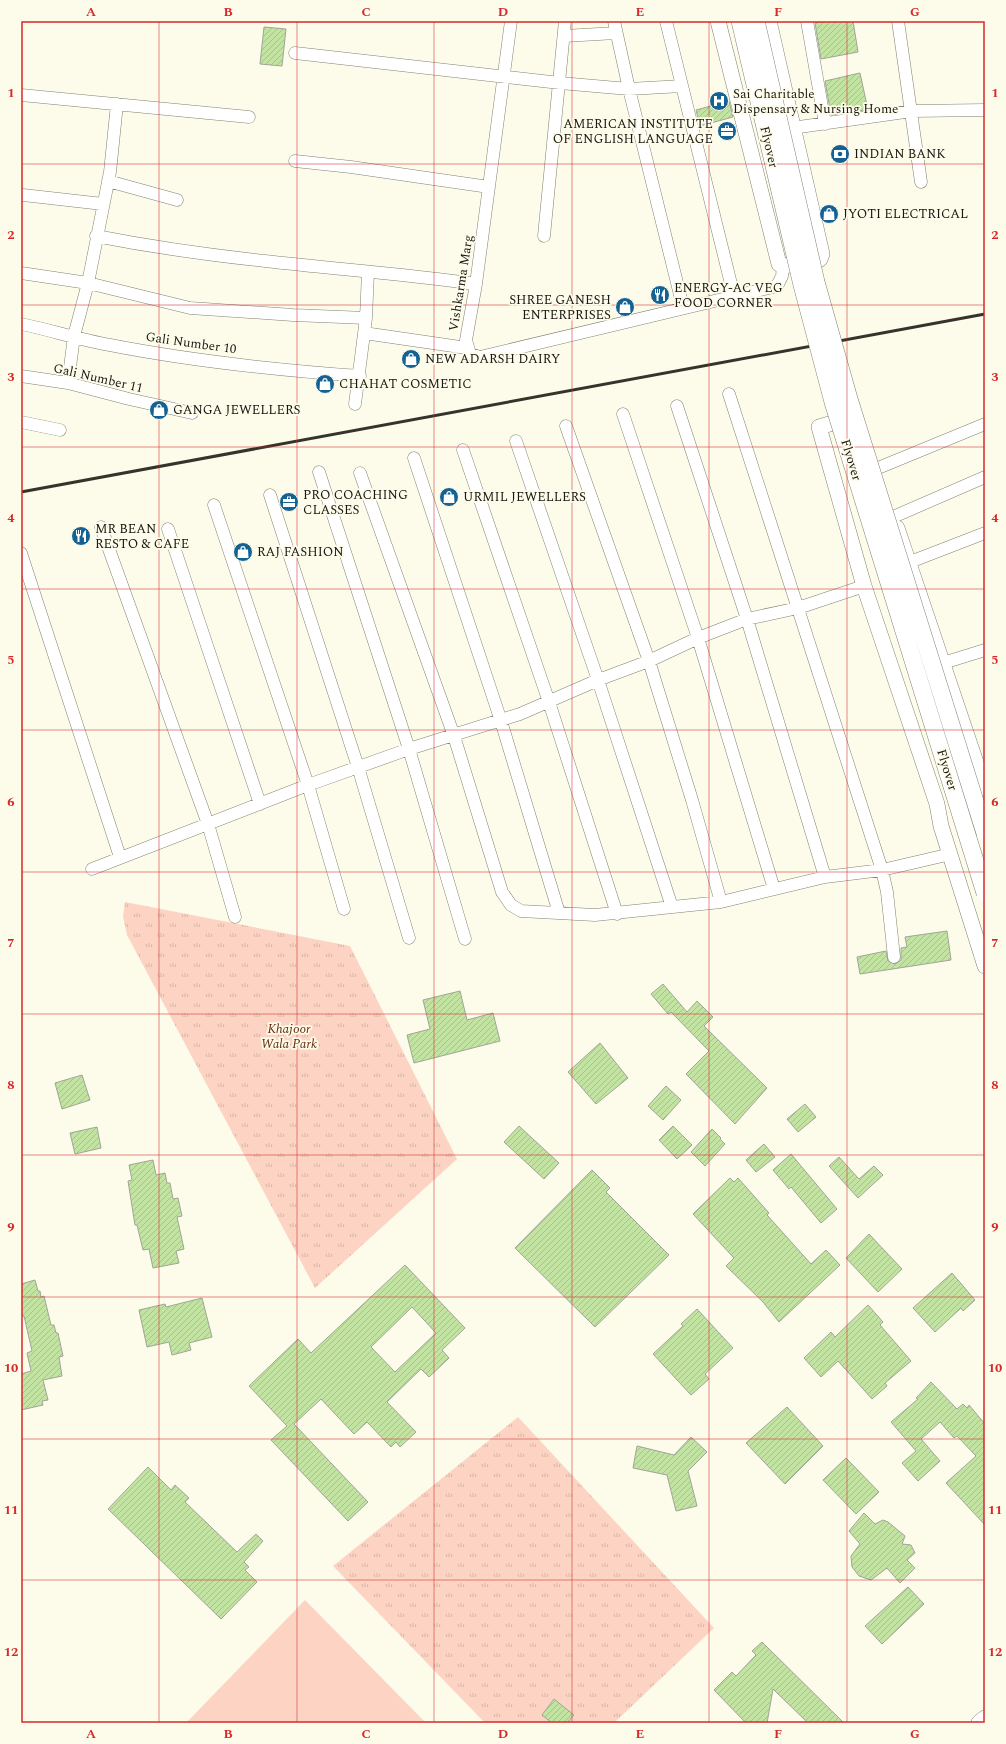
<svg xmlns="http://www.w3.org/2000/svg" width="1006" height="1744" font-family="Spectral,serif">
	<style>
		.grass { fill: url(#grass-tufts) }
		.pitch { fill: #fdd4c3 }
		.building { fill: url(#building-hatch); stroke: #9ea697; fill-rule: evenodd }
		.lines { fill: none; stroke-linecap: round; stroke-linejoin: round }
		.minor-casing { stroke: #838272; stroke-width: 13 }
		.tertiary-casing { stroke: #838272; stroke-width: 16 }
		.secondary-casing { stroke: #838272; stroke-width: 18 }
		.minor { stroke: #fff; stroke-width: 12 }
		.tertiary { stroke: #fff; stroke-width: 15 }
		.secondary { stroke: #fff; stroke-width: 17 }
		.rail { stroke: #35342c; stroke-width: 3 }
		.secondary-bridge-casing { stroke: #838272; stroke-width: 18; stroke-linecap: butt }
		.secondary-bridge { stroke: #fff; stroke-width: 17 }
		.grid { fill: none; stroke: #d62828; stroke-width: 1; stroke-opacity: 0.55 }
		.labels { text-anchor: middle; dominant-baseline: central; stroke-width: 3.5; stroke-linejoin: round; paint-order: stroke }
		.poi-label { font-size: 13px; fill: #181711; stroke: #fdfbea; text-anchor: start }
		.street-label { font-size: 13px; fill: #181711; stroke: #fdfbea }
		.park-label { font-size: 13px; font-style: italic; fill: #662a0a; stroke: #fdfbea }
		.neatline { fill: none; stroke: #d62828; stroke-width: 1.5 }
		.grid-label { font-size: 13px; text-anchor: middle; font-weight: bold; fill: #d62828 }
	</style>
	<defs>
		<pattern id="grass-tufts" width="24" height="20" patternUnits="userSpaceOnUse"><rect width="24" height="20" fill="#fdd4c3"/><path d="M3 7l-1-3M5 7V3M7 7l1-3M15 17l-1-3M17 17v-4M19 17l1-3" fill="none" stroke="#d8b5a6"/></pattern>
		<pattern id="building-hatch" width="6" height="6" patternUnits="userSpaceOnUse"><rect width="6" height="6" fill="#c3e3a3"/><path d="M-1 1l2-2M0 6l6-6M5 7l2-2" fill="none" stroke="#a7c28b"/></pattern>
	</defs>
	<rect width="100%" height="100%" fill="#fdfbea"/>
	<path class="grass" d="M 125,902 L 350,946 L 457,1159 L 315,1288 L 127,935 L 123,916 Z
		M 518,1417 L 714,1628 L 614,1723 L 485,1723 L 333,1566 Z"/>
	<path class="pitch" d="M 305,1600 L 426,1723 L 186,1723 Z"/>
	<path class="building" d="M 824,21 L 853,21 L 858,52 L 821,59 L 815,23 Z
		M 264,27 L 286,29 L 282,66 L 260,64 Z
		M 860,73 L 868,110 L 831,115 L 825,81 Z
		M 729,101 L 733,117 L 700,126 L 696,110 Z
		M 947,931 L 951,960 L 860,974 L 857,957 L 886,951 L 888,961 L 895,964 L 901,960 L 901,948 L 907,947 L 905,937 Z
		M 663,984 L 687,1012 L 697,1001 L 713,1017 L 704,1026 L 767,1088 L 735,1124 L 686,1074 L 709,1051 L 671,1012 L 668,1014 L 651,994 Z
		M 460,991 L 467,1020 L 493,1013 L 500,1041 L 414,1063 L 407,1035 L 430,1029 L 423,1000 Z
		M 600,1043 L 628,1078 L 596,1104 L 568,1072 Z
		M 82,1075 L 90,1100 L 62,1109 L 55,1083 Z
		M 666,1086 L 681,1100 L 663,1120 L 648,1106 Z
		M 805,1104 L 816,1117 L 798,1132 L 787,1119 Z
		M 519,1126 L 559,1163 L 544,1179 L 504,1142 Z
		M 673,1126 L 692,1145 L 677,1159 L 659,1140 Z
		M 97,1127 L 101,1148 L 75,1154 L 70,1133 Z
		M 712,1129 L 721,1138 L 720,1139 L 725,1144 L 705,1166 L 691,1152 Z
		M 764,1144 L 775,1157 L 756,1172 L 746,1160 Z
		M 791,1154 L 837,1209 L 821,1223 L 791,1187 L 789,1189 L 773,1170 Z
		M 839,1157 L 859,1179 L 874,1166 L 883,1175 L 858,1198 L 829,1166 Z
		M 153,1160 L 156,1175 L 165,1173 L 167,1183 L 170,1183 L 173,1199 L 178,1198 L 182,1216 L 177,1217 L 184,1249 L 176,1251 L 179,1263 L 153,1268 L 149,1249 L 143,1250 L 137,1225 L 135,1225 L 128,1181 L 132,1180 L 129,1165 Z
		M 592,1170 L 610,1188 L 606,1192 L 669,1255 L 595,1327 L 515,1248 Z
		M 730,1178 L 734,1182 L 738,1178 L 769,1213 L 767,1215 L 811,1264 L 826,1250 L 840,1265 L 779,1322 L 763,1302 L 726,1266 L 734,1258 L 693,1214 Z
		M 869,1234 L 902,1269 L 878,1292 L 846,1258 Z
		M 405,1265 L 465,1328 L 442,1350 L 449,1358 L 429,1377 L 421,1369 L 387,1402 L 416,1432 L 400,1447 L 396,1442 L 391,1447 L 367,1422 L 354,1434 L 321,1399 L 294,1424 L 368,1502 L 348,1521 L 271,1440 L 287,1426 L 249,1386 L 298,1339 L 311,1353 ZM 412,1307 L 436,1333 L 395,1372 L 371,1347 Z
		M 952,1273 L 975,1300 L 963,1311 L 961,1308 L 935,1332 L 913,1308 Z
		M 35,1280 L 38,1291 L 40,1291 L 41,1297 L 44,1296 L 51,1325 L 54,1325 L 56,1333 L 58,1333 L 63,1356 L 59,1357 L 62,1376 L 43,1380 L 48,1400 L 42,1401 L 43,1405 L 21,1410 L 21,1374 L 31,1371 L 27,1353 L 32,1351 L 24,1316 L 21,1317 L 21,1284 Z
		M 202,1298 L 212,1337 L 189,1343 L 191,1350 L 172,1355 L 169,1342 L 147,1347 L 139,1310 L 165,1304 L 166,1307 Z
		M 868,1305 L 883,1322 L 880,1325 L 911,1361 L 885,1383 L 887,1386 L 872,1399 L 838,1361 L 821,1377 L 804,1358 L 831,1332 L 835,1337 Z
		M 697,1309 L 733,1348 L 705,1374 L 709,1379 L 691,1395 L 653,1354 L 683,1326 L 681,1324 Z
		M 931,1382 L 957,1409 L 963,1404 L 967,1408 L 969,1405 L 985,1424 L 985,1525 L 946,1483 L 976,1456 L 957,1436 L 954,1438 L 940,1422 L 921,1439 L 940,1461 L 918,1481 L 902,1463 L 916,1451 L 891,1422 L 918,1399 L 916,1398 Z
		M 787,1407 L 823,1446 L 785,1484 L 746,1443 Z
		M 691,1437 L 707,1452 L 688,1471 L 697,1506 L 676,1511 L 667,1475 L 633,1468 L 637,1446 L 674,1455 Z
		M 846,1458 L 879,1492 L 856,1514 L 823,1480 Z
		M 148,1467 L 171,1490 L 175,1485 L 189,1498 L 185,1502 L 237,1552 L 256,1534 L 263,1541 L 244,1562 L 249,1567 L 245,1570 L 257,1582 L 221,1619 L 108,1509 Z
		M 864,1513 L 875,1524 L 883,1520 L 888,1522 L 905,1536 L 902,1544 L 911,1545 L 915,1553 L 907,1560 L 915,1568 L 900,1583 L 887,1568 L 871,1580 L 859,1576 L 852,1567 L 851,1556 L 860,1544 L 849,1531 Z
		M 908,1587 L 924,1604 L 882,1644 L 865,1626 Z
		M 762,1642 L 844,1723 L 808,1723 L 773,1689 L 767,1723 L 746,1723 L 714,1690 L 732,1672 L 736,1676 L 756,1655 L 752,1651 Z
		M 554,1699 L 574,1715 L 567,1723 L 552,1723 L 542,1715 Z"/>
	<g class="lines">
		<defs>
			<path id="minor" d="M 511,21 L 476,284 L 466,340 L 470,354 L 480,357 L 777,286 L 782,276 L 783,266
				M 614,21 L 629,89 L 683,307
				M 666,21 L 734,296
				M 807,21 L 825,124
				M 898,21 L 921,182
				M 564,36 L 616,33
				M 295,53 L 560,83 L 629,89 L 682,86
				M 21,95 L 249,117
				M 792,128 L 912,111 L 985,110
				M 295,161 L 351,167 L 489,187
				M 108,181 L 177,200
				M 23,195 L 103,204
				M 96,236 C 152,247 208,255 265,261 C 335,269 406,274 476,284
				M 544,236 L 565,21
				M 21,273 L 88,283 L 190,308 L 293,315 L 366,318
				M 21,324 C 51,330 80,340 110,345 C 192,361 276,370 360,376
				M 364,333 L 467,348
				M 21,376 L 68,383 L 129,399 L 192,413
				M 68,383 L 74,336 L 88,283 L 110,172 L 117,104
				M 729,394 L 882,870 L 887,892 L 894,957
				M 355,404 L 366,318 L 368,272
				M 677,406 L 747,619 L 825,877
				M 623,414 L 698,638 L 774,889
				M 21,422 L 60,430
				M 566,426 L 649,661 L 692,800 L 721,902
				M 516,441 L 598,680 L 672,907
				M 463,450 L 549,702 L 617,914
				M 414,458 L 501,721 L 559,913
				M 878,468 L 985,424
				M 319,472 L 409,749 L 465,939
				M 360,473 L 454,736 L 502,892 L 511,905 L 521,911 L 595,915 L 721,902 L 825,877 L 882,870 L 951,854
				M 270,495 L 358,767 L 409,938
				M 214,505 L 308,785 L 344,909
				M 893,517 L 985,477
				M 101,527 L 208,824 L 235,917
				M 168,529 L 260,804
				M 21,553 L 120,857
				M 910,562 L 985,533
				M 943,663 L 985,650
				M 92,869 L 308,785 L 409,749 L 520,714 L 598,680 L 649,661 L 698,638 L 747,619 L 798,608 L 864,586"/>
			<path id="tertiary" d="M 718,21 L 779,264 L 783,266 L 817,261 L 820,259 L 822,254 L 769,21
				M 850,418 L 819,427 L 864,586 L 937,804 L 941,826 L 985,966
				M 897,528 L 985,789"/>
			<path id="secondary" d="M 980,1723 L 985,1719"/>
		</defs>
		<use href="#minor" class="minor-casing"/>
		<use href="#tertiary" class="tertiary-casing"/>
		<use href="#secondary" class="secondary-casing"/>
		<use href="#minor" class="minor"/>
		<use href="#tertiary" class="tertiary"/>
		<use href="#secondary" class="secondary"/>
		<path class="rail" d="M 21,492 L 985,314"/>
		<defs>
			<path id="secondary-bridge" d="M 740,21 L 802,285 L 833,402 L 985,893
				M 756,21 L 816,282 L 849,399 L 985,833"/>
		</defs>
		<use href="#secondary-bridge" class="secondary-bridge-casing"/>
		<use href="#secondary-bridge" class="secondary-bridge"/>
	</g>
	<path class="grid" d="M 159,21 L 159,1723M 297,21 L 297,1723M 434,21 L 434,1723M 572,21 L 572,1723M 709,21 L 709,1723M 847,21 L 847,1723M 21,164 L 985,164M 21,305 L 985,305M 21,447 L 985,447M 21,589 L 985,589M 21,730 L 985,730M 21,872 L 985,872M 21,1014 L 985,1014M 21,1155 L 985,1155M 21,1297 L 985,1297M 21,1439 L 985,1439M 21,1580 L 985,1580"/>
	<defs>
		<symbol id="hospital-disc" viewBox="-11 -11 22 22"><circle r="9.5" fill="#146294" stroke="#fdfbea"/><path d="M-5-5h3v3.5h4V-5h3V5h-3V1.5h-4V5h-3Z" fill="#fff"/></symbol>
		<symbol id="office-disc" viewBox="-11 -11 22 22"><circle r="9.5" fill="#146294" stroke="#fdfbea"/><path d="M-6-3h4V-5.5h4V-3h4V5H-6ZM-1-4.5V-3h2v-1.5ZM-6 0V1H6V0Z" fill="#fff"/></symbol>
		<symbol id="bank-disc" viewBox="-11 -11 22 22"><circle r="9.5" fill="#146294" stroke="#fdfbea"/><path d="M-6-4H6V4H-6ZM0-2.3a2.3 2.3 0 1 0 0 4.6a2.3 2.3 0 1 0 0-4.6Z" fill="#fff"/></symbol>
		<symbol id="shop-disc" viewBox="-11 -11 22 22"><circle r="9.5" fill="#146294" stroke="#fdfbea"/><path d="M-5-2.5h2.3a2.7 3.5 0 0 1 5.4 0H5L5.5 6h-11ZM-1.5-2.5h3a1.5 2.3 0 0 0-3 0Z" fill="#fff"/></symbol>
		<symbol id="restaurant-disc" viewBox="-11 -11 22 22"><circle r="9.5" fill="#146294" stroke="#fdfbea"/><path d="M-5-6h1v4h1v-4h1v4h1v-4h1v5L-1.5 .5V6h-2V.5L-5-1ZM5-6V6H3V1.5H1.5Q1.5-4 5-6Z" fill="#fff"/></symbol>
	</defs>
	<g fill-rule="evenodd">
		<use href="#hospital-disc" x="708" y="90" width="22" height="22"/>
		<use href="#office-disc" x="716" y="120" width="22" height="22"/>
		<use href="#bank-disc" x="829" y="143" width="22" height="22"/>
		<use href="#shop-disc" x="818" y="203" width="22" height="22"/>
		<use href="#restaurant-disc" x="649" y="284" width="22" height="22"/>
		<use href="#shop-disc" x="614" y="296" width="22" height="22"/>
		<use href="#shop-disc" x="400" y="348" width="22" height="22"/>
		<use href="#shop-disc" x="314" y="373" width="22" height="22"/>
		<use href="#shop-disc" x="148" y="399" width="22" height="22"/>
		<use href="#shop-disc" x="438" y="486" width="22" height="22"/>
		<use href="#office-disc" x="278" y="491" width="22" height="22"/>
		<use href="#restaurant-disc" x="70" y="525" width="22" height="22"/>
		<use href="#shop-disc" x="232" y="541" width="22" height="22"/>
	</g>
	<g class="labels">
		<g class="poi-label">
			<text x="733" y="94">Sai Charitable<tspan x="733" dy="15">Dispensary &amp; Nursing Home</tspan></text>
			<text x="713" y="124" text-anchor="end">AMERICAN INSTITUTE<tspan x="713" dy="15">OF ENGLISH LANGUAGE</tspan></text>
			<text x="854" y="154">INDIAN BANK</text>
			<text x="843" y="214">JYOTI ELECTRICAL</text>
			<text x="674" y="288">ENERGY-AC VEG<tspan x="674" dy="15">FOOD CORNER</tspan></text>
			<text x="611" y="300" text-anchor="end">SHREE GANESH<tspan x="611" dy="15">ENTERPRISES</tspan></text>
			<text x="425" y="359">NEW ADARSH DAIRY</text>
			<text x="339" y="384">CHAHAT COSMETIC</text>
			<text x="173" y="410">GANGA JEWELLERS</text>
			<text x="303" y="495">PRO COACHING<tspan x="303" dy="15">CLASSES</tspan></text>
			<text x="463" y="497">URMIL JEWELLERS</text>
			<text x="95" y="529">MR BEAN<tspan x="95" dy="15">RESTO &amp; CAFE</tspan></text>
			<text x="257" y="552">RAJ FASHION</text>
		</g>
		<g class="street-label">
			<text transform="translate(769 147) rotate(77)">Flyover</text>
			<text transform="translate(461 283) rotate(-81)">Vishkarma Marg</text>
			<text transform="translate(191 343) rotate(8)">Gali Number 10</text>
			<text transform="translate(98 378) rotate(13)">Gali Number 11</text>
			<text transform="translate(851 460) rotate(73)">Flyover</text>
			<text transform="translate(947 770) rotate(73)">Flyover</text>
		</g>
		<g class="park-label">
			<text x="289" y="1029">Khajoor<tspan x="289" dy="15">Wala Park</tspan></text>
		</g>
	</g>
	<rect width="1006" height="1744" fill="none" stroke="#fdfbea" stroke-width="44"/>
	<rect x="22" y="22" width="962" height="1700" class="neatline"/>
	<g class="grid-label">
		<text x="91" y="16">A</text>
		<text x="228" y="16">B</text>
		<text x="366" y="16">C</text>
		<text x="503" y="16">D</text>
		<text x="640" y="16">E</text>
		<text x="778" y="16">F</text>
		<text x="915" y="16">G</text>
		<text x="11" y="97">1</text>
		<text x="995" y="97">1</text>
		<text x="11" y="239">2</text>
		<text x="995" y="239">2</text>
		<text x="11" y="381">3</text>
		<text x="995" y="381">3</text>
		<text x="11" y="522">4</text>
		<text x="995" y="522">4</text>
		<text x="11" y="664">5</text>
		<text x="995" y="664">5</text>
		<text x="11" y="806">6</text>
		<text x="995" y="806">6</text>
		<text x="11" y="947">7</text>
		<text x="995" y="947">7</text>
		<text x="11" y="1089">8</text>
		<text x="995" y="1089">8</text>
		<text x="11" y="1231">9</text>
		<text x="995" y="1231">9</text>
		<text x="11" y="1372">10</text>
		<text x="995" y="1372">10</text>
		<text x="11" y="1514">11</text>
		<text x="995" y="1514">11</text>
		<text x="11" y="1656">12</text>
		<text x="995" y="1656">12</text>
		<text x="91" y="1738">A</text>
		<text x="228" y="1738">B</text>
		<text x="366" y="1738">C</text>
		<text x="503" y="1738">D</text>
		<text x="640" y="1738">E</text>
		<text x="778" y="1738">F</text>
		<text x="915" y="1738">G</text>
	</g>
</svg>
